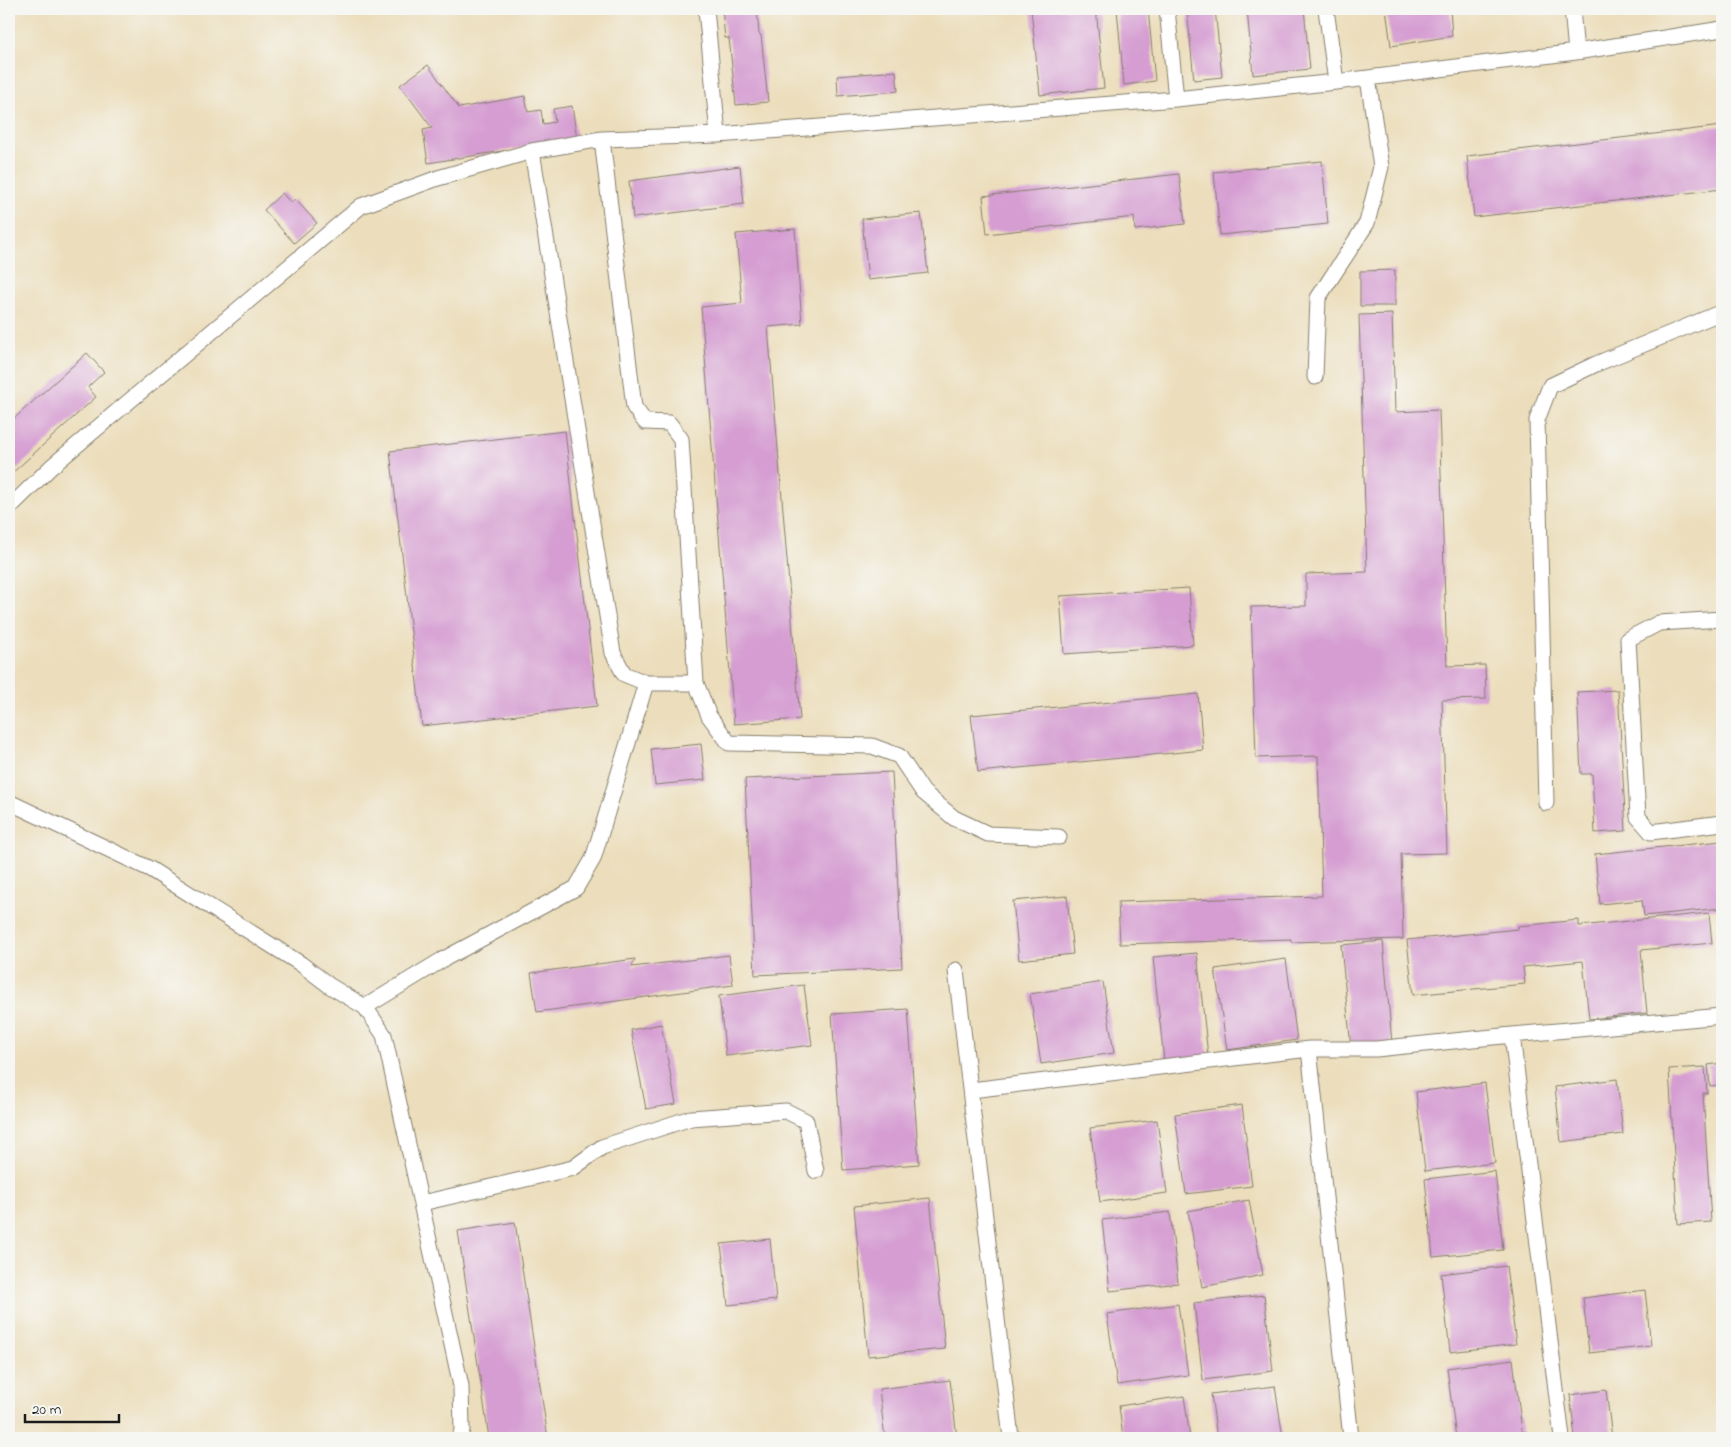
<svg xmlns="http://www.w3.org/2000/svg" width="1731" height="1447" font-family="'Indie Flower',sans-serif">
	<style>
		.building { fill: #d59dd2 }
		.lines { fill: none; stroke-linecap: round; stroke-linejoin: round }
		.lane-casing { stroke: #847d6c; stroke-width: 17 }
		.lane { stroke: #fff; stroke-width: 15 }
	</style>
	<rect width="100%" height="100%" fill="#f6f6f2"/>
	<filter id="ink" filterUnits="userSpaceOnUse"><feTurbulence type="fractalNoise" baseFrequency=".02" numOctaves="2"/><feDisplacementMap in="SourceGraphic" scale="10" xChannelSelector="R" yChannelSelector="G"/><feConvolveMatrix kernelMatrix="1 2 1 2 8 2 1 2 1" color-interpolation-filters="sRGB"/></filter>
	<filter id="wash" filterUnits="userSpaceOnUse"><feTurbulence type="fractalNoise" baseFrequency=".0096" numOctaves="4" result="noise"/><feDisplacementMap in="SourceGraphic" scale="20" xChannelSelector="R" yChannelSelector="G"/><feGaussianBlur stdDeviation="1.12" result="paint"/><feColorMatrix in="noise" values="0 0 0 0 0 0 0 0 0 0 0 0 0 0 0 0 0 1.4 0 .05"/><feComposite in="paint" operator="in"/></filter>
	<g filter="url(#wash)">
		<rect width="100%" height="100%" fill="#ecdebc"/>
		<g id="blocks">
			<path class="building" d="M 722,9 L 757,9 L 759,34 L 761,35 L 768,102 L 736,105 L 729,38 L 725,38 Z
				M 1031,9 L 1096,9 L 1104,88 L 1040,95 Z
				M 1117,9 L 1148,9 L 1155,81 L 1124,85 Z
				M 1187,9 L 1215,9 L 1222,77 L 1194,80 Z
				M 1247,9 L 1304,9 L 1310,69 L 1253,75 Z
				M 1386,9 L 1450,9 L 1452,36 L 1391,46 Z
				M 428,65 L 459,108 L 525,96 L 528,112 L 541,110 L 543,124 L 555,122 L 553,109 L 572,106 L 577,139 L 428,163 L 423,130 L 432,128 L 400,85 Z
				M 896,71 L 898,91 L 838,96 L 837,76 Z
				M 1722,126 L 1722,189 L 1474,217 L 1467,156 Z
				M 1322,161 L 1328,224 L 1220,235 L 1214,172 Z
				M 740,166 L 744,204 L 633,218 L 629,181 Z
				M 1179,174 L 1185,224 L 1135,230 L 1134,217 L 987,234 L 983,196 Z
				M 282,193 L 291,203 L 295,199 L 317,223 L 294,243 L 264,210 Z
				M 921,213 L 928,273 L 868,280 L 862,219 Z
				M 795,229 L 802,324 L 768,327 L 800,719 L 734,724 L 701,307 L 742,303 L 736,234 Z
				M 1395,270 L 1395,306 L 1360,306 L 1360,271 Z
				M 1392,314 L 1395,412 L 1439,410 L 1447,666 L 1485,665 L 1486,699 L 1442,700 L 1447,853 L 1401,854 L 1403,939 L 1291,942 L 1291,939 L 1120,944 L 1118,902 L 1322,896 L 1318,756 L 1256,758 L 1251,607 L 1306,606 L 1306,574 L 1367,572 L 1359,315 Z
				M 87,353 L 104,372 L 88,387 L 96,397 L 9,476 L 9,423 Z
				M 565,431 L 597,706 L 422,726 L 390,451 Z
				M 1189,588 L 1193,645 L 1064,654 L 1060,596 Z
				M 1618,690 L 1626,831 L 1595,833 L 1592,774 L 1581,774 L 1577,692 Z
				M 1198,694 L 1203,750 L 978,772 L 971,715 Z
				M 701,744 L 705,780 L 655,785 L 651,749 Z
				M 892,772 L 902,968 L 755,975 L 745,779 Z
				M 1722,841 L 1722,908 L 1644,916 L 1642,900 L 1600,904 L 1595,854 Z
				M 1067,896 L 1073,954 L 1019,960 L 1013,901 Z
				M 1709,913 L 1712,943 L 1641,950 L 1647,1013 L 1589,1019 L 1583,961 L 1523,967 L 1525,984 L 1413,995 L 1407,940 L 1518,929 L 1518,926 L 1579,920 L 1579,926 Z
				M 1383,941 L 1392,1043 L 1351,1048 L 1341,945 Z
				M 1197,953 L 1208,1056 L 1164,1061 L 1153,957 Z
				M 729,955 L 733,985 L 537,1012 L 531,973 L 635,959 L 632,967 Z
				M 1286,959 L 1297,1040 L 1227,1050 L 1215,969 Z
				M 1103,982 L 1114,1053 L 1041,1064 L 1030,994 Z
				M 804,985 L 812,1045 L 726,1056 L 719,996 Z
				M 908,1009 L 919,1164 L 843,1170 L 832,1014 Z
				M 661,1024 L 676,1104 L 646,1109 L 631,1030 Z
				M 1722,1063 L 1722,1085 L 1710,1086 L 1708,1065 Z
				M 1705,1067 L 1707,1093 L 1703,1093 L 1711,1222 L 1678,1224 L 1669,1069 Z
				M 1617,1079 L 1623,1134 L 1561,1142 L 1555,1087 Z
				M 1485,1083 L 1495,1163 L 1425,1171 L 1416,1092 Z
				M 1242,1105 L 1252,1186 L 1186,1194 L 1175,1114 Z
				M 1157,1120 L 1167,1193 L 1100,1202 L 1090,1128 Z
				M 1495,1171 L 1503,1250 L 1433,1257 L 1425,1179 Z
				M 930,1198 L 945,1349 L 868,1356 L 854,1206 Z
				M 1249,1200 L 1263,1275 L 1202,1287 L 1188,1211 Z
				M 1170,1212 L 1178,1283 L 1110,1291 L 1102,1220 Z
				M 515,1222 L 548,1438 L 489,1438 L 458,1231 Z
				M 770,1239 L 776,1300 L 728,1305 L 721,1244 Z
				M 1506,1266 L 1516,1344 L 1450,1352 L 1441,1274 Z
				M 1645,1290 L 1651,1346 L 1589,1353 L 1583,1298 Z
				M 1264,1295 L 1273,1371 L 1203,1380 L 1194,1303 Z
				M 1178,1304 L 1188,1375 L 1117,1385 L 1107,1314 Z
				M 1513,1359 L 1523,1438 L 1456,1438 L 1447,1368 Z
				M 950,1380 L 957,1438 L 885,1438 L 879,1389 Z
				M 1275,1386 L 1283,1438 L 1217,1438 L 1211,1394 Z
				M 1606,1390 L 1612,1438 L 1575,1438 L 1570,1395 Z
				M 1184,1396 L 1190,1438 L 1123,1438 L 1119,1406 Z"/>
		</g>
	</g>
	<g filter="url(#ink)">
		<use href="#blocks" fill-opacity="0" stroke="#847d6c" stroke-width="1"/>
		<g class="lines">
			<defs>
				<path id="lane" d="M 706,9 L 718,135
					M 1167,9 L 1176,99
					M 1326,9 L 1336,82
					M 1572,9 L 1576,52
					M 602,139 L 634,407 L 645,422 L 669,423 L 681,439 L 696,683 L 709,716 L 729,743 L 872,746 L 899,756 L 923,792 L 954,818 L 988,834 L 1059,837
					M 532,151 L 613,653 L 624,674 L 646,683 L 696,683
					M 1315,377 L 1318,298 L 1367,223 L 1381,167 L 1368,78
					M 9,508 L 51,467 L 361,206 L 438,178 L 532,151 L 602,139 L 718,135 L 1176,99 L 1336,82 L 1576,52 L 1722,29
					M 1722,619 L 1659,623 L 1628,639 L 1638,817 L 1651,832 L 1722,823
					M 9,802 L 150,869 L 301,964 L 330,986 L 365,1007 L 384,1035 L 461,1386 L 462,1430 L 460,1438
					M 1546,803 L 1537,420 L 1550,386 L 1596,364 L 1722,312
					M 956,970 L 1011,1438
					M 365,1007 L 442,960 L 576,888 L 593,859 L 646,683
					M 1309,1049 L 1351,1438
					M 971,1090 L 1309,1049 L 1376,1049 L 1512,1035
					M 422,1203 L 573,1168 L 602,1147 L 691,1118 L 786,1111 L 806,1121 L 816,1171
					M 1562,1438 L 1512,1035 L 1722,1016"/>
			</defs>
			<use href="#lane" class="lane-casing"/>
			<use href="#lane" class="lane"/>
		</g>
	</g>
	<rect width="1731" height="1447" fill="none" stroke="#f6f6f2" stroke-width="30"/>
	<path d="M25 1414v8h94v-8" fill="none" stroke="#1c1c1c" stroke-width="2.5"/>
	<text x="32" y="1414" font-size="15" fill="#1c1c1c" stroke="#f6f6f2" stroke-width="4" paint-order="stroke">20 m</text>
</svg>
